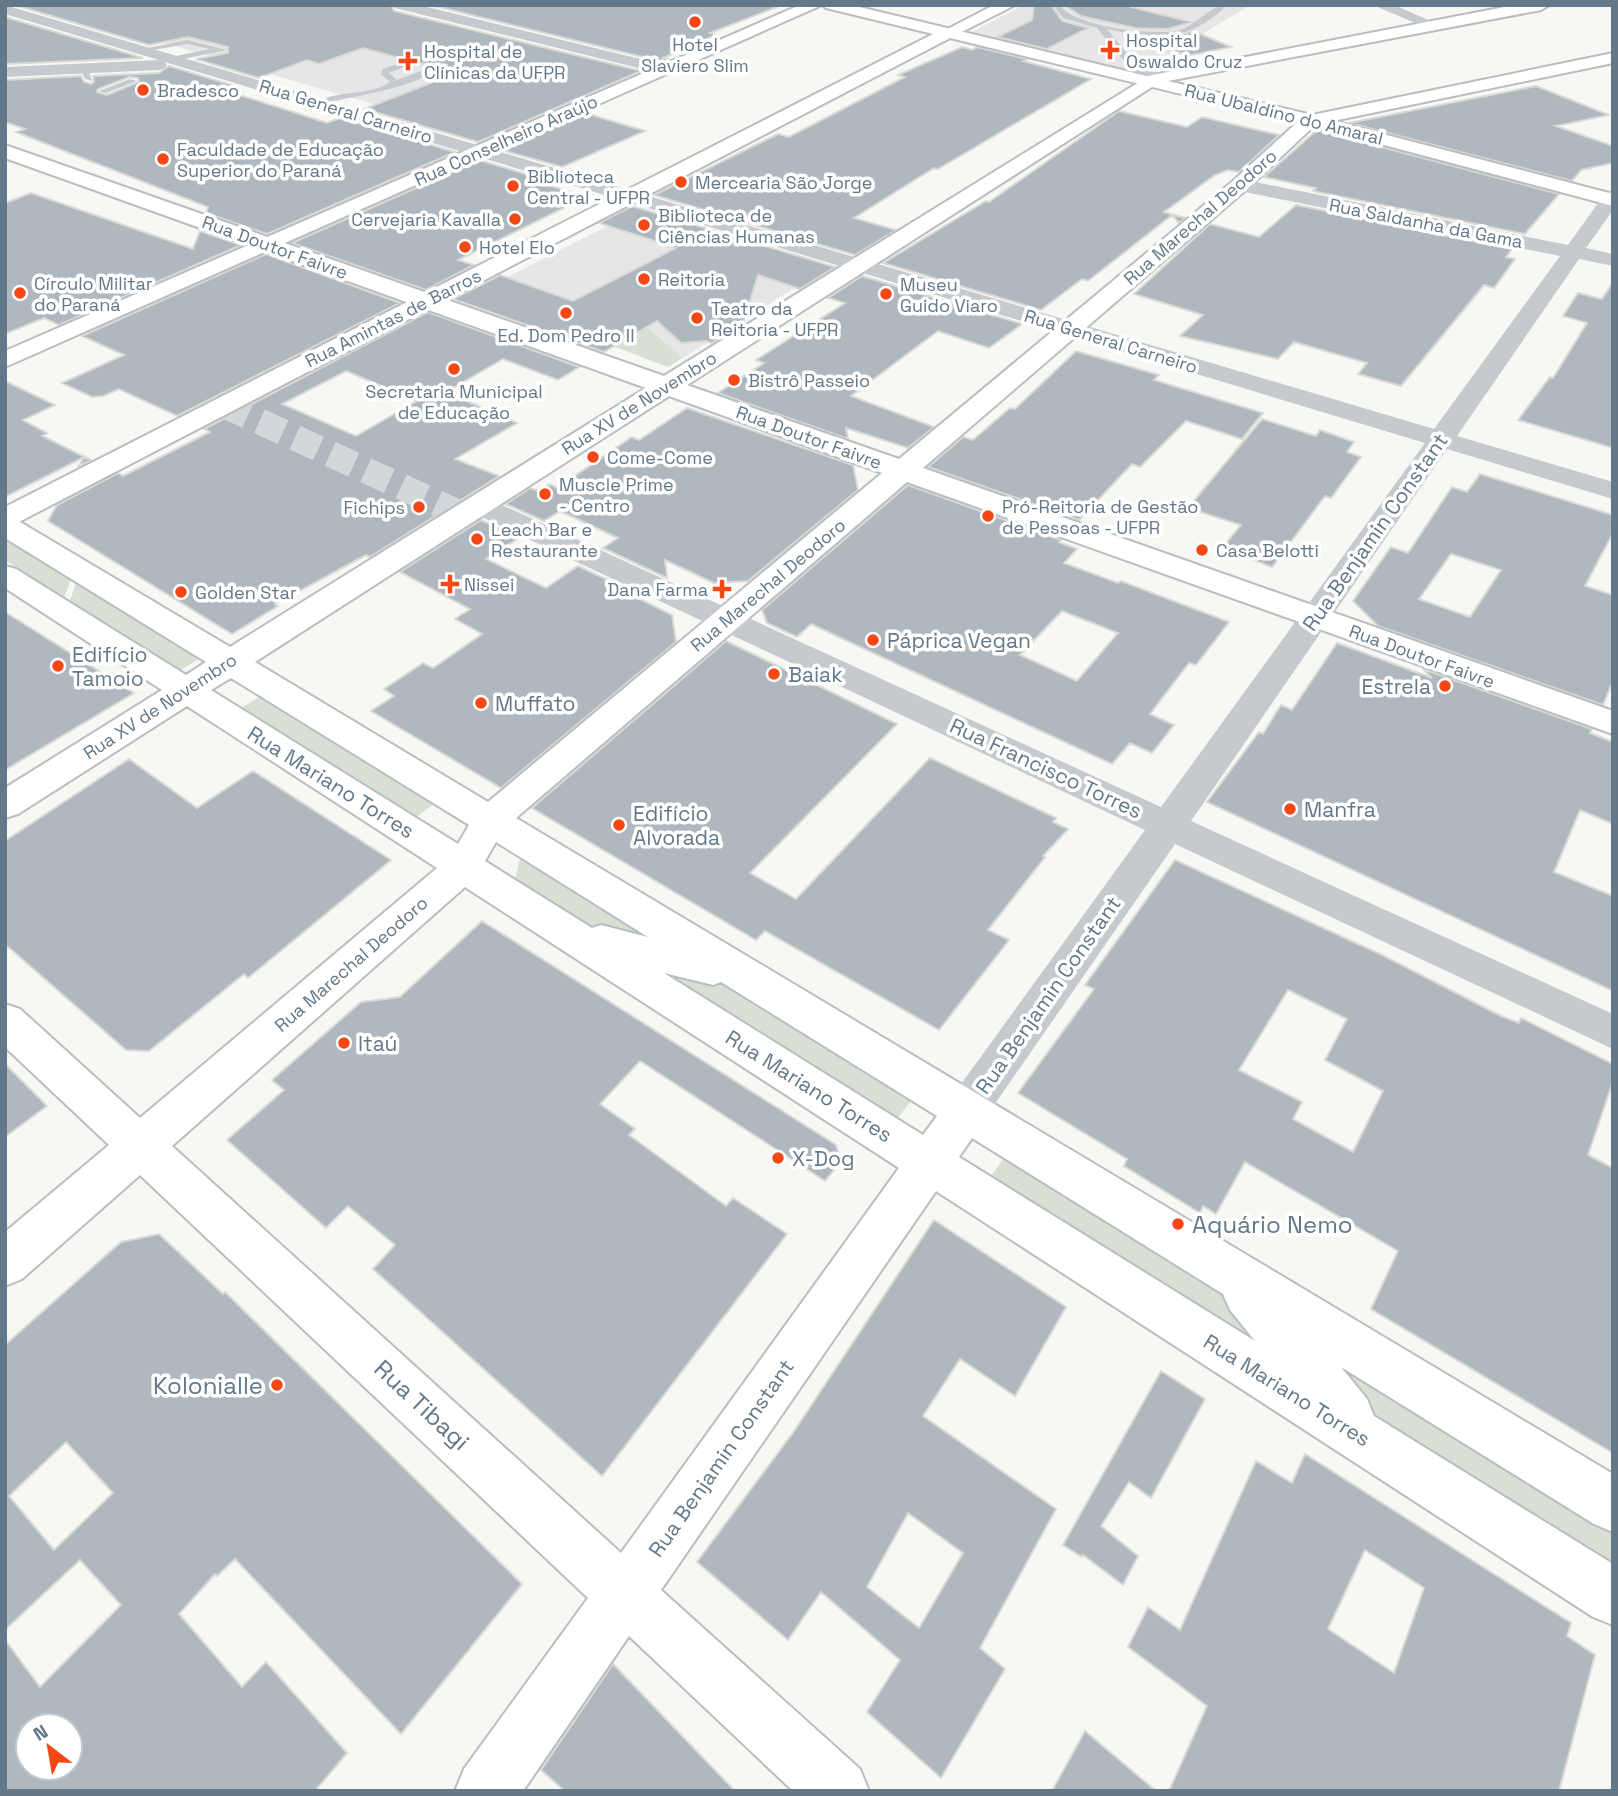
<svg xmlns="http://www.w3.org/2000/svg" width="1618" height="1796" font-family="'Space Grotesk',sans-serif">
	<style>
		.built { fill: #e5e6e5 }
		.green { fill: #d8e0d4 }
		.building { fill: #afb8be; stroke: #d9d9d6; stroke-width: 2; fill-rule: evenodd }
		.lines { fill: none; stroke-linecap: round; stroke-linejoin: round }
		.street-tunnel { stroke: #d2d7d9; stroke-width: 26; stroke-dasharray: 26 13; stroke-linecap: butt }
		.secondary-casing { stroke: #b8bec2; stroke-width: 4 }
		.primary-casing { stroke: #b9bdc1; stroke-width: 4 }
		.lane { fill: #c6cace; fill-rule: evenodd }
		.street { fill: #c6cace; fill-rule: evenodd }
		.secondary { fill: #fff; fill-rule: evenodd }
		.primary { fill: #fff; fill-rule: evenodd }
		.poi-dot { fill: #f54716; stroke: #fff; stroke-width: 2.5 }
		.labels { text-anchor: middle; dominant-baseline: central; stroke-width: 7; stroke-linejoin: round; paint-order: stroke }
		.far-poi-label { font-size: 18px; fill: #637888; stroke: #fff; text-anchor: start }
		.far-street-label { font-size: 18px; fill: #637888; stroke: #fff }
		.street-label { font-size: 21px; fill: #637888; stroke: #fff }
		.poi-label { font-size: 21px; fill: #637888; stroke: #fff; text-anchor: start }
		.near-poi-label { font-size: 24px; fill: #637888; stroke: #fff; text-anchor: start }
		.near-street-label { font-size: 24px; fill: #637888; stroke: #fff }
	</style>
	<rect width="100%" height="100%" fill="#f7f7f4"/>
	<path class="built" d="M 371,5 L 561,53 L 411,115 L 106,26 Z
		M 1023,5 L 1250,5 L 1147,68 L 1126,70 L 970,33 Z
		M 641,209 L 828,267 L 668,367 L 474,294 Z"/>
	<path class="green" d="M 647,327 L 682,358 L 668,367 L 615,346 Z
		M 24,535 L 76,565 L 64,598 L 5,560 L 5,544 Z
		M 81,569 L 215,649 L 176,673 L 69,603 Z
		M 273,688 L 443,797 L 407,824 L 238,710 Z
		M 522,850 L 703,960 L 575,928 L 513,888 Z
		M 606,949 L 745,985 L 916,1095 L 887,1131 Z
		M 1011,1148 L 1216,1275 L 1332,1413 L 982,1189 Z
		M 1262,1301 L 1613,1522 L 1613,1564 L 1374,1437 Z"/>
	<path class="building" d="M 15,5 L 391,5 L 394,11 L 641,71 L 478,142 L 364,109 L 449,76 L 442,74 L 449,72 L 443,70 L 442,65 L 419,63 L 419,58 L 410,57 L 403,59 L 363,48 L 319,64 L 307,60 L 259,78 L 196,59 L 228,53 L 228,47 L 188,37 L 149,45 Z
		M 431,5 L 777,5 L 777,7 L 710,33 L 716,35 L 663,58 L 668,59 L 663,62 Z
		M 1034,5 L 1051,5 L 1062,21 L 1088,28 L 1047,49 L 997,37 L 1032,20 Z
		M 1064,5 L 1133,5 L 1131,7 L 1191,22 L 1168,29 L 1135,28 L 1081,16 Z
		M 5,17 L 143,58 L 5,64 Z
		M 1193,31 L 1231,47 L 1187,56 L 1144,38 L 1171,38 Z
		M 962,47 L 972,50 L 977,47 L 1027,59 L 1023,61 L 1091,79 L 938,169 L 934,168 L 854,218 L 896,230 L 855,255 L 654,195 L 778,134 L 789,137 L 905,77 L 898,75 Z
		M 169,66 L 235,86 L 224,90 L 318,120 L 327,123 L 340,118 L 455,152 L 267,234 L 206,213 L 208,207 L 16,132 L 25,129 L 5,122 L 5,80 L 81,76 L 84,82 L 91,84 L 94,82 L 93,76 L 159,73 ZM 129,77 L 138,78 L 139,82 L 107,95 L 97,92 L 98,89 Z
		M 1536,86 L 1609,115 L 1556,126 L 1613,146 L 1613,163 L 1581,170 L 1572,181 L 1349,123 Z
		M 1119,111 L 1187,127 L 1202,117 L 1279,135 L 1239,172 L 1228,170 L 1215,175 L 1164,212 L 1185,218 L 1179,223 L 1172,215 L 1088,281 L 1082,279 L 1041,310 L 883,263 L 986,201 L 989,202 Z
		M 585,113 L 645,131 L 562,167 L 502,150 Z
		M 1317,130 L 1559,194 L 1525,234 L 1313,191 L 1316,188 L 1264,177 Z
		M 479,160 L 539,178 L 533,180 L 586,197 L 458,260 L 474,265 L 426,290 L 292,243 Z
		M 31,193 L 193,249 L 200,231 L 241,245 L 59,325 L 44,318 L 5,334 L 5,203 Z
		M 1296,205 L 1512,249 L 1506,257 L 1515,259 L 1494,288 L 1484,285 L 1401,386 L 1358,374 L 1367,363 L 1294,342 L 1278,359 L 1180,336 L 1203,315 L 1134,294 L 1210,224 L 1259,237 Z
		M 632,206 L 835,267 L 800,289 L 758,275 L 743,324 L 712,343 L 705,341 L 681,343 L 657,321 L 604,352 L 453,299 L 500,275 L 573,301 L 676,248 L 599,223 Z
		M 266,254 L 400,303 L 177,416 L 119,389 L 103,396 L 92,397 L 62,383 L 124,355 L 82,336 Z
		M 862,276 L 1022,324 L 989,348 L 938,331 L 851,396 L 934,427 L 908,448 L 846,428 L 848,439 L 718,393 L 764,363 L 756,360 L 845,303 L 828,298 Z
		M 1613,282 L 1613,448 L 1518,420 L 1550,377 L 1553,378 L 1587,323 L 1563,316 L 1578,293 L 1602,299 Z
		M 428,312 L 579,367 L 558,380 L 503,359 L 446,392 L 517,423 L 455,459 L 499,476 L 370,557 L 366,555 L 275,604 L 278,606 L 232,634 L 48,521 L 57,505 L 118,473 L 123,476 L 210,432 L 204,429 ZM 346,371 L 417,401 L 356,436 L 282,404 Z
		M 1076,351 L 1159,375 L 1154,380 L 1263,413 L 1242,439 L 1186,421 L 1140,467 L 1132,464 L 1079,520 L 928,467 L 963,437 L 973,440 L 1010,408 L 1015,409 Z
		M 5,381 L 55,405 L 23,420 L 47,433 L 42,436 L 91,460 L 79,466 L 84,457 L 5,497 Z
		M 687,408 L 853,465 L 858,490 L 748,581 L 714,583 L 665,560 L 667,578 L 603,548 L 618,538 L 560,511 L 544,521 L 506,504 L 530,488 L 538,491 L 550,484 L 557,488 L 632,437 L 639,440 Z
		M 1262,419 L 1316,436 L 1320,430 L 1354,442 L 1347,452 L 1361,457 L 1331,498 L 1325,496 L 1272,567 L 1222,548 L 1241,525 L 1188,508 Z
		M 1480,474 L 1613,515 L 1613,533 L 1585,586 L 1613,595 L 1613,681 L 1603,705 L 1378,626 L 1353,601 L 1391,547 L 1408,553 L 1452,487 L 1467,492 ZM 1451,554 L 1501,570 L 1470,617 L 1419,599 Z
		M 908,485 L 1061,540 L 1059,542 L 1077,549 L 1064,563 L 1118,583 L 1121,581 L 1229,622 L 1196,665 L 1189,663 L 1150,714 L 1174,725 L 1152,753 L 1130,743 L 1112,764 L 811,624 L 797,637 L 767,623 L 762,610 ZM 1062,611 L 1118,633 L 1077,681 L 1020,655 Z
		M 481,520 L 519,538 L 486,559 L 546,588 L 578,566 L 625,588 L 618,588 L 672,615 L 676,642 L 501,788 L 371,711 L 394,696 L 384,689 L 423,663 L 433,668 L 482,634 L 455,619 L 470,609 L 400,572 Z
		M 5,612 L 134,693 L 5,770 Z
		M 726,641 L 897,724 L 750,873 L 796,899 L 930,758 L 1056,818 L 1053,822 L 1068,829 L 1043,856 L 1045,857 L 988,930 L 1009,940 L 939,1030 L 765,931 L 756,940 L 532,808 Z
		M 1337,643 L 1432,678 L 1423,669 L 1592,729 L 1590,733 L 1613,742 L 1613,824 L 1580,810 L 1554,872 L 1613,896 L 1613,991 L 1207,802 L 1259,732 L 1263,734 L 1281,705 L 1292,710 Z
		M 129,759 L 197,808 L 253,771 L 391,860 L 248,978 L 244,974 L 149,1051 L 126,1050 L 5,944 L 5,841 Z
		M 1175,860 L 1382,955 L 1501,1016 L 1519,1023 L 1521,1018 L 1613,1064 L 1613,1081 L 1588,1155 L 1613,1168 L 1613,1453 L 1371,1309 L 1398,1251 L 1245,1162 L 1216,1214 L 1203,1206 L 1200,1213 L 1124,1166 L 1127,1159 L 1018,1093 L 1094,989 L 1085,985 ZM 1288,990 L 1347,1019 L 1325,1060 L 1383,1091 L 1353,1152 L 1293,1119 L 1302,1102 L 1239,1070 Z
		M 482,921 L 836,1145 L 841,1161 L 825,1181 L 640,1061 L 600,1104 L 635,1129 L 629,1135 L 726,1206 L 733,1198 L 787,1234 L 602,1476 L 373,1269 L 395,1245 L 348,1206 L 326,1228 L 227,1140 L 284,1090 L 272,1080 L 361,1002 L 400,997 Z
		M 5,1064 L 47,1106 L 5,1137 Z
		M 934,1220 L 1066,1307 L 1015,1396 L 960,1359 L 923,1416 L 1056,1509 L 980,1648 L 1005,1669 L 941,1778 L 867,1712 L 900,1660 L 821,1592 L 788,1640 L 697,1562 L 795,1430 ZM 908,1513 L 963,1553 L 919,1628 L 867,1587 Z
		M 159,1234 L 223,1294 L 225,1292 L 522,1584 L 401,1734 L 235,1559 L 217,1576 L 215,1574 L 179,1614 L 242,1687 L 266,1662 L 347,1753 L 315,1791 L 5,1791 L 5,1640 L 40,1687 L 121,1605 L 80,1560 L 5,1630 L 5,1345 L 121,1242 ZM 66,1442 L 113,1493 L 54,1550 L 9,1496 ZM 28,1726 L 70,1726 L 70,1768 L 28,1768 Z
		M 1161,1371 L 1205,1399 L 1151,1498 L 1129,1482 L 1101,1526 L 1138,1556 L 1123,1585 L 1083,1555 L 1082,1557 L 1063,1545 Z
		M 1305,1454 L 1571,1623 L 1567,1636 L 1595,1655 L 1559,1791 L 1169,1791 L 1207,1706 L 1128,1647 L 1148,1607 L 1180,1630 L 1256,1461 L 1292,1483 ZM 1365,1550 L 1424,1588 L 1394,1673 L 1328,1629 Z
		M 613,1664 L 735,1791 L 565,1791 L 541,1770 Z
		M 1085,1731 L 1156,1791 L 1052,1791 Z"/>
	<g class="lines">
		<path class="street-tunnel" d="M 224,405 L 463,515"/>
		<defs>
			<path id="secondary" d="M 994,5 L 1015,5 L 954,36 L 948,38 L 940,33 Z
				M 1149,76 L 1155,77 L 1158,81 L 1155,85 L 687,385 L 899,459 L 1233,181 L 1304,116 L 1316,116 L 1319,120 L 1316,124 L 1247,189 L 923,468 L 1613,711 L 1613,734 L 907,482 L 516,818 L 1613,1474 L 1613,1532 L 1594,1524 L 1341,1367 L 1367,1399 L 1374,1416 L 1613,1564 L 1613,1625 L 1593,1617 L 936,1191 L 661,1590 L 860,1769 L 869,1791 L 793,1791 L 629,1636 L 523,1791 L 455,1791 L 464,1769 L 588,1598 L 140,1175 L 22,1279 L 5,1286 L 5,1232 L 109,1145 L 5,1047 L 5,1004 L 20,1009 L 140,1118 L 437,868 L 187,706 L 18,814 L 5,818 L 5,788 L 162,690 L 5,588 L 5,566 L 16,569 L 186,675 L 206,662 L 5,538 L 5,516 L 15,519 L 230,647 L 646,388 L 5,158 L 5,145 L 664,376 ZM 669,396 L 882,473 L 488,802 L 255,662 ZM 231,678 L 469,825 L 458,844 L 211,690 ZM 496,842 L 648,937 L 601,925 L 592,928 L 485,861 ZM 465,887 L 899,1168 L 621,1553 L 172,1146 ZM 664,973 L 713,985 L 721,982 L 937,1116 L 923,1135 ZM 972,1138 L 1223,1294 L 1230,1310 L 1255,1341 L 959,1157 Z"/>
			<path id="primary" d="M 800,5 L 822,5 L 5,367 L 5,351 Z
				M 823,5 L 851,5 L 1147,76 L 1515,5 L 1549,5 L 1541,10 L 1168,81 L 1312,115 L 1613,53 L 1613,63 L 1333,121 L 1613,194 L 1613,206 L 1305,124 L 950,38 L 15,524 L 5,527 L 5,507 L 933,34 L 826,8 Z"/>
		</defs>
		<use href="#secondary" class="secondary-casing"/>
		<use href="#primary" class="primary-casing"/>
		<path class="lane" d="M 1053,5 L 1060,5 C 1071,26 1157,37 1180,30 C 1196,25 1211,5 1227,5 C 1188,43 1157,39 1107,29 L 1138,67 L 1162,74 L 1159,78 L 1132,71 L 1097,28 L 1063,18 Z
			M 187,40 L 227,50 L 174,61 L 171,57 L 210,49 L 187,44 L 142,52 L 138,50 Z
			M 411,59 L 418,61 L 389,73 L 397,80 L 434,66 L 441,68 C 405,91 359,94 319,105 L 315,103 C 337,89 369,97 390,82 L 381,74 L 383,69 Z
			M 84,66 L 88,68 L 92,81 L 85,79 L 80,68 Z
			M 130,79 L 137,81 L 106,93 L 99,91 Z"/>
		<path class="street" d="M 5,5 L 1434,429 L 1560,256 L 1240,191 L 1233,189 L 1230,185 L 1233,181 L 1240,179 L 1568,245 L 1606,192 L 1613,190 L 1613,210 L 1586,248 L 1613,254 L 1613,266 L 1579,259 L 1457,436 L 1613,482 L 1613,499 L 1447,449 L 1191,821 L 1613,1014 L 1613,1049 L 1175,844 L 981,1124 L 966,1129 L 951,1124 L 945,1111 L 951,1098 L 1145,830 L 469,511 L 465,505 L 469,499 L 479,497 L 489,499 L 1161,807 L 1425,443 L 165,62 L 167,65 L 165,68 L 159,70 L 5,77 L 5,67 L 159,60 L 5,14 Z
			M 393,5 L 419,5 L 673,67 L 675,70 L 667,75 L 395,8 Z
			M 1373,5 L 1394,5 L 1440,25 L 1432,30 L 1427,28 Z"/>
		<use href="#secondary" class="secondary"/>
		<use href="#primary" class="primary"/>
	</g>
	<g class="poi-dot">
		<circle cx="695" cy="22" r="7"/>
		<path d="M1106.5 39.5h7v7h7v7h-7v7h-7v-7h-7v-7h7z"/>
		<path d="M404.5 50.5h7v7h7v7h-7v7h-7v-7h-7v-7h7z"/>
		<circle cx="143" cy="90" r="7"/>
		<circle cx="163" cy="159" r="7"/>
		<circle cx="681" cy="182" r="7"/>
		<circle cx="513" cy="186" r="7"/>
		<circle cx="515" cy="219" r="7"/>
		<circle cx="644" cy="225" r="7"/>
		<circle cx="465" cy="247" r="7"/>
		<circle cx="644" cy="279" r="7"/>
		<circle cx="20" cy="293" r="7"/>
		<circle cx="886" cy="294" r="7"/>
		<circle cx="566" cy="313" r="7"/>
		<circle cx="697" cy="318" r="7"/>
		<circle cx="454" cy="369" r="7"/>
		<circle cx="734" cy="380" r="7"/>
		<circle cx="593" cy="457" r="7"/>
		<circle cx="545" cy="494" r="7"/>
		<circle cx="419" cy="507" r="7"/>
		<circle cx="988" cy="516" r="7"/>
		<circle cx="477" cy="539" r="7"/>
		<circle cx="1202" cy="550" r="7"/>
		<path d="M446.5 573.5h7v7h7v7h-7v7h-7v-7h-7v-7h7z"/>
		<path d="M718.5 578.5h7v7h7v7h-7v7h-7v-7h-7v-7h7z"/>
		<circle cx="181" cy="592" r="7"/>
		<circle cx="873" cy="640" r="7"/>
		<circle cx="58" cy="666" r="7"/>
		<circle cx="774" cy="674" r="7"/>
		<circle cx="1445" cy="686" r="7"/>
		<circle cx="481" cy="703" r="7"/>
		<circle cx="1290" cy="809" r="7"/>
		<circle cx="619" cy="825" r="7"/>
		<circle cx="344" cy="1043" r="7"/>
		<circle cx="778" cy="1158" r="7"/>
		<circle cx="1178" cy="1224" r="7"/>
		<circle cx="277" cy="1385" r="7"/>
	</g>
	<g class="labels">
		<g class="far-poi-label">
			<text x="1126" y="40">Hospital<tspan x="1126" dy="21">Oswaldo Cruz</tspan></text>
			<text x="695" y="44" text-anchor="middle">Hotel<tspan x="695" dy="21">Slaviero Slim</tspan></text>
			<text x="424" y="51">Hospital de<tspan x="424" dy="21">Clínicas da UFPR</tspan></text>
			<text x="157" y="90">Bradesco</text>
			<text x="177" y="149">Faculdade de Educação<tspan x="177" dy="21">Superior do Paraná</tspan></text>
			<text x="527" y="176">Biblioteca<tspan x="527" dy="21">Central - UFPR</tspan></text>
			<text x="695" y="182">Mercearia São Jorge</text>
			<text x="658" y="215">Biblioteca de<tspan x="658" dy="21">Ciências Humanas</tspan></text>
			<text x="501" y="219" text-anchor="end">Cervejaria Kavalla</text>
			<text x="479" y="247">Hotel Elo</text>
			<text x="658" y="279">Reitoria</text>
			<text x="34" y="283">Círculo Militar<tspan x="34" dy="21">do Paraná</tspan></text>
			<text x="900" y="284">Museu<tspan x="900" dy="21">Guido Viaro</tspan></text>
			<text x="711" y="308">Teatro da<tspan x="711" dy="21">Reitoria - UFPR</tspan></text>
			<text x="566" y="335" text-anchor="middle">Ed. Dom Pedro II</text>
			<text x="748" y="380">Bistrô Passeio</text>
			<text x="454" y="391" text-anchor="middle">Secretaria Municipal<tspan x="454" dy="21">de Educação</tspan></text>
			<text x="607" y="457">Come-Come</text>
			<text x="559" y="484">Muscle Prime<tspan x="559" dy="21">- Centro</tspan></text>
			<text x="1002" y="506">Pró-Reitoria de Gestão<tspan x="1002" dy="21">de Pessoas - UFPR</tspan></text>
			<text x="405" y="507" text-anchor="end">Fichips</text>
			<text x="491" y="529">Leach Bar e<tspan x="491" dy="21">Restaurante</tspan></text>
			<text x="1216" y="550">Casa Belotti</text>
			<text x="464" y="584">Nissei</text>
			<text x="708" y="589" text-anchor="end">Dana Farma</text>
			<text x="195" y="592">Golden Star</text>
		</g>
		<g class="far-street-label">
			<text transform="translate(346 111) rotate(17)">Rua General Carneiro</text>
			<text transform="translate(1284 114) rotate(14)">Rua Ubaldino do Amaral</text>
			<text transform="translate(506 140) rotate(-24)">Rua Conselheiro Araújo</text>
			<text transform="translate(1200 217) rotate(-41)">Rua Marechal Deodoro</text>
			<text transform="translate(1426 223) rotate(11)">Rua Saldanha da Gama</text>
			<text transform="translate(275 247) rotate(20)">Rua Doutor Faivre</text>
			<text transform="translate(393 318) rotate(-27)">Rua Amintas de Barros</text>
			<text transform="translate(1111 341) rotate(17)">Rua General Carneiro</text>
			<text transform="translate(639 403) rotate(-32)">Rua XV de Novembro</text>
			<text transform="translate(809 437) rotate(20)">Rua Doutor Faivre</text>
			<text transform="translate(768 585) rotate(-40)">Rua Marechal Deodoro</text>
			<text transform="translate(1422 656) rotate(20)">Rua Doutor Faivre</text>
			<text transform="translate(160 706) rotate(-33)">Rua XV de Novembro</text>
			<text transform="translate(351 964) rotate(-41)">Rua Marechal Deodoro</text>
		</g>
		<g class="street-label">
			<text transform="translate(1375 532) rotate(-55)">Rua Benjamin Constant</text>
			<text transform="translate(1046 768) rotate(25)">Rua Francisco Torres</text>
			<text transform="translate(331 782) rotate(32)">Rua Mariano Torres</text>
			<text transform="translate(1048 995) rotate(-55)">Rua Benjamin Constant</text>
			<text transform="translate(809 1086) rotate(32)">Rua Mariano Torres</text>
			<text transform="translate(1287 1390) rotate(32)">Rua Mariano Torres</text>
			<text transform="translate(721 1458) rotate(-55)">Rua Benjamin Constant</text>
		</g>
		<g class="poi-label">
			<text x="887" y="640">Páprica Vegan</text>
			<text x="72" y="654">Edifício<tspan x="72" dy="24">Tamoio</tspan></text>
			<text x="788" y="674">Baiak</text>
			<text x="1431" y="686" text-anchor="end">Estrela</text>
			<text x="495" y="703">Muffato</text>
			<text x="1304" y="809">Manfra</text>
			<text x="633" y="813">Edifício<tspan x="633" dy="24">Alvorada</tspan></text>
			<text x="358" y="1043">Itaú</text>
			<text x="792" y="1158">X-Dog</text>
		</g>
		<g class="near-poi-label">
			<text x="1192" y="1224">Aquário Nemo</text>
			<text x="263" y="1385" text-anchor="end">Kolonialle</text>
		</g>
		<g class="near-street-label">
			<text transform="translate(422 1405) rotate(43)">Rua Tibagi</text>
		</g>
	</g>
	<rect width="1618" height="1796" fill="none" stroke="#637888" stroke-width="14"/>
	<g transform="translate(49 1747) rotate(329)"><circle r="33" fill="#ffffff" stroke="#c1c9cf" stroke-width="2"/>
	<path d="M0-5L12 26L0 18L-12 26Z" fill="#f54716"/>
	<text y="-10" font-size="19" font-weight="bold" text-anchor="middle" fill="#637888">N</text>
	</g>
</svg>
